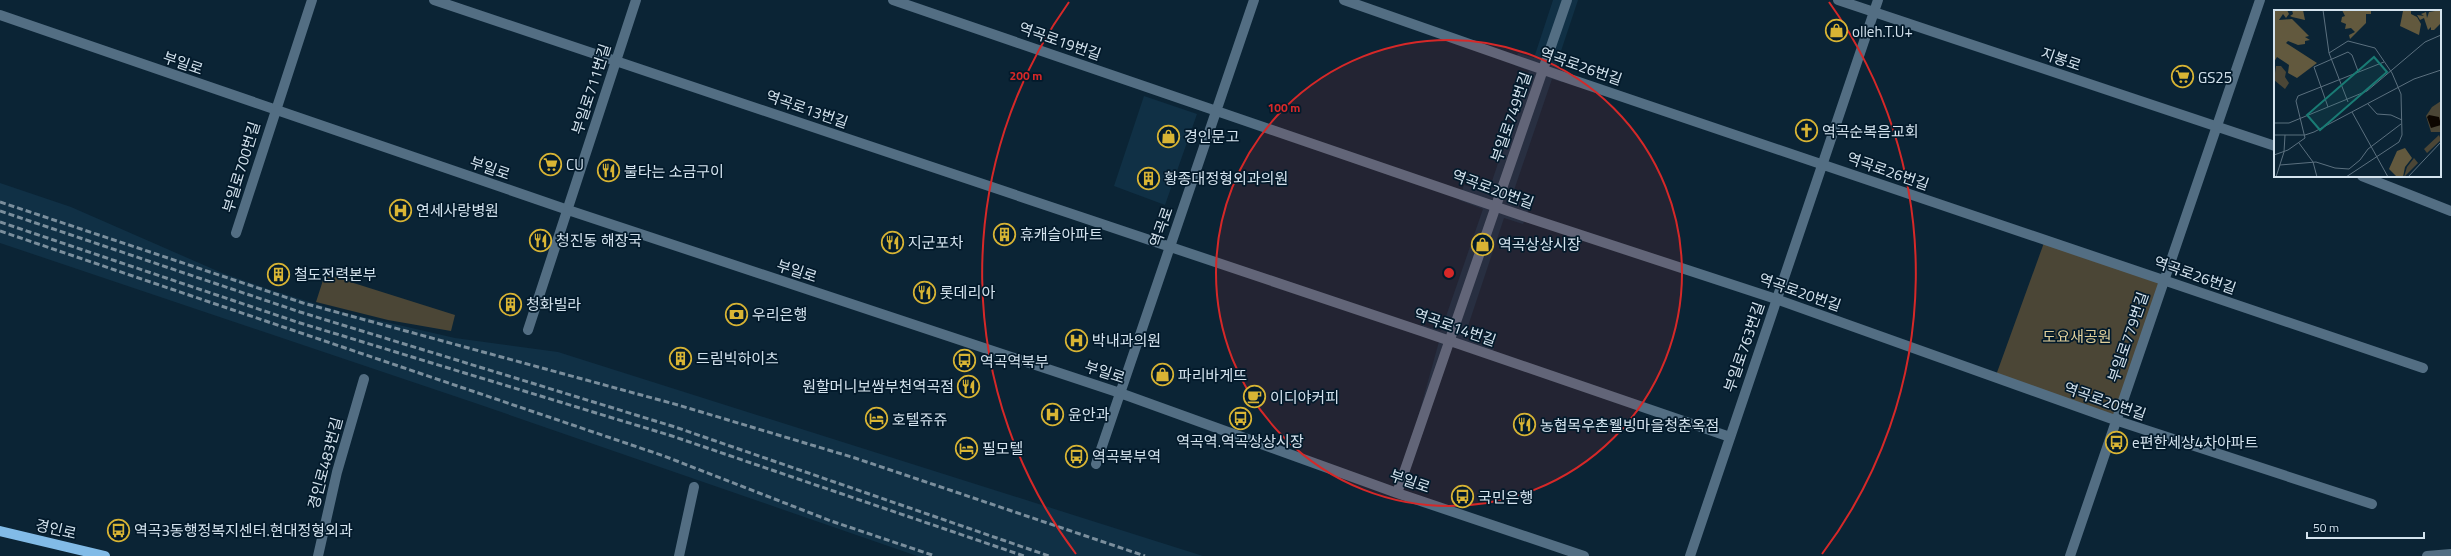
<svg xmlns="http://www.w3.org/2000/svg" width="2451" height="556" font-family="'Titillium Web','Noto Sans KR',sans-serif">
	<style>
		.built { fill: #103045 }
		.green { fill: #4b4636 }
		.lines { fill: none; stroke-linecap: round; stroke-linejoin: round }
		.minor { stroke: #536e83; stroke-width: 10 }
		.major { stroke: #82bbe7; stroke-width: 10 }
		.rail { stroke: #7a8e9c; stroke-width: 3; stroke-dasharray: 6 3; stroke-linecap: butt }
		.ring { fill: none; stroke: #d62828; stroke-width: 2 }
		.labels { text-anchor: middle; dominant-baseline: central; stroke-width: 3.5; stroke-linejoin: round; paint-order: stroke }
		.poi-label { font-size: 15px; fill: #d4e3ee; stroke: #031a2b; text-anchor: start }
		.street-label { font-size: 15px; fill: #d4e3ee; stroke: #031a2b }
		.park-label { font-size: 15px; fill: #e0cf9a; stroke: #031a2b }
		.inset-road { fill: none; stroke: #5b707f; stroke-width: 1 }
		.view { fill: #197b74; fill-opacity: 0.15; stroke: #197b74; stroke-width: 2 }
		.inset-edge { fill: none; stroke: #d4e3ee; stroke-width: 2 }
		.centre { fill: #d62828; stroke: #031a2b; stroke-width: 2 }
		.ring-label { font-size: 12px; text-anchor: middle; font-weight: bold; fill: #d62828; stroke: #031a2b; stroke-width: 3.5; stroke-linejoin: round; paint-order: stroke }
	</style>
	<rect width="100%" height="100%" fill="#0b2435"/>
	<path class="built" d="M 1553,0 L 1578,0 L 1556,66 L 1566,70 L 1562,82 L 1552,79 L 1511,199 L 1530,206 L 1523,224 L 1504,218 L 1464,338 L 1494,348 L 1492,355 L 1450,342 L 1397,493 L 1440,338 L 1421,331 L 1423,325 L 1441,331 L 1483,209 L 1459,200 L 1464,185 L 1488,193 L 1529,71 L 1514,65 L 1518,53 L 1534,58 Z
		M 1144,96 L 1197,114 L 1165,205 L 1114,186 Z
		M 0,183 L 71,207 L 222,273 L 271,290 L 342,312 L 455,338 L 558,352 L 1203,556 L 917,556 L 475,403 L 0,243 Z"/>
	<path class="green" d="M 2045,240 L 2164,280 L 2115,420 L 1995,378 Z
		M 325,274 L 455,315 L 451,331 L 388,320 L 316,302 Z"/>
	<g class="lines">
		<path class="minor" d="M 434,0 L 1421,331 L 1730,437
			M 893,0 L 1526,217 L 1776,299 L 2115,420 L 2372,504
			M 1344,0 L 1564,77 L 2423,368
			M 1838,0 L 2275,146
			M 0,15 L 568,210 L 1120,393 L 1397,493 L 1584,556
			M 2362,176 L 2451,211
			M 236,233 L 312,0
			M 528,330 L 636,0
			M 1096,464 L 1254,0
			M 1397,493 L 1567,0
			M 318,556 L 337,472 L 364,379
			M 679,556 L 694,487
			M 1690,556 L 1878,0
			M 2070,556 L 2260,0
			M 2427,556 L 2451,554"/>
		<path class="major" d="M 0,531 L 105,556"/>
		<path class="rail" d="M 0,202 L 303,303 L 678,405 L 855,458 L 1145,556
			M 0,211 L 300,312 L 675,427 L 1049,556
			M 0,222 L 297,322 L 672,436 L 1024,556
			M 0,231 L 664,456 L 831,521 L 935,556"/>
	</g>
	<circle cx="1449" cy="273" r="233" fill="#d62828" fill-opacity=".12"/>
	<g class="ring">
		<circle cx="1449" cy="273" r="233"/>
		<path d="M1076 554A467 467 0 0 1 1069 2M1829 2A467 467 0 0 1 1822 554"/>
	</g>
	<defs>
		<symbol id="shop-ring" viewBox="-11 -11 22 22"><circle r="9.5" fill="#031a2b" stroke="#d8b434" stroke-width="1.5"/><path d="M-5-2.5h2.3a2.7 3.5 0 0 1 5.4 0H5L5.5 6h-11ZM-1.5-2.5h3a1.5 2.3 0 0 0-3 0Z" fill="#d8b434"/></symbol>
		<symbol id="supermarket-ring" viewBox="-11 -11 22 22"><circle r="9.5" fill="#031a2b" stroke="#d8b434" stroke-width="1.5"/><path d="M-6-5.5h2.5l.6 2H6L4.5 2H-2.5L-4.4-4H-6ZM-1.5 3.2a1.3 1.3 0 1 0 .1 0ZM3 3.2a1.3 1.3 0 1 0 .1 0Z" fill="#d8b434"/></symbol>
		<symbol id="church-ring" viewBox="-11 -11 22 22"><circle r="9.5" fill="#031a2b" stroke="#d8b434" stroke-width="1.5"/><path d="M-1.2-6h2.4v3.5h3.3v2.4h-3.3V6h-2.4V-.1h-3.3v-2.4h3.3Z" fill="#d8b434"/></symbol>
		<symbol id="restaurant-ring" viewBox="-11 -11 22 22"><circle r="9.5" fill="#031a2b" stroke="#d8b434" stroke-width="1.5"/><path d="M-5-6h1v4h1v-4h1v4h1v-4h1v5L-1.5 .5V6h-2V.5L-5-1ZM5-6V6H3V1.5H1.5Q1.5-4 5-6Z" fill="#d8b434"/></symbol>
		<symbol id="building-ring" viewBox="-11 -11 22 22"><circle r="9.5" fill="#031a2b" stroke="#d8b434" stroke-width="1.5"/><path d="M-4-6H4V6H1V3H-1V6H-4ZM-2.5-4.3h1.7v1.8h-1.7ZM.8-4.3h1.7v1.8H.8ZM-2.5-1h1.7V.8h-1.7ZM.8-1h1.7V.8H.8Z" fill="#d8b434"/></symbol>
		<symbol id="hospital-ring" viewBox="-11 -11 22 22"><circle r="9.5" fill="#031a2b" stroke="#d8b434" stroke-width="1.5"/><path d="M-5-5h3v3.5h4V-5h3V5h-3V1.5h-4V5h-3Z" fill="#d8b434"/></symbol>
		<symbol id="bank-ring" viewBox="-11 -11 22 22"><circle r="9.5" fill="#031a2b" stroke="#d8b434" stroke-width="1.5"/><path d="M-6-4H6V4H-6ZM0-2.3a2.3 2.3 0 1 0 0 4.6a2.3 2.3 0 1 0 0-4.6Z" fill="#d8b434"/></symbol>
		<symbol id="bus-ring" viewBox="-11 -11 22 22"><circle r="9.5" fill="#031a2b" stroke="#d8b434" stroke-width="1.5"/><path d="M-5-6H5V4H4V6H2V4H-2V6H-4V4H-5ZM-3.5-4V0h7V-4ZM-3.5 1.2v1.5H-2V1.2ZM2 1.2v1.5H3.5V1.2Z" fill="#d8b434"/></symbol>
		<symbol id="cafe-ring" viewBox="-11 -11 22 22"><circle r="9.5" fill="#031a2b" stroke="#d8b434" stroke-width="1.5"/><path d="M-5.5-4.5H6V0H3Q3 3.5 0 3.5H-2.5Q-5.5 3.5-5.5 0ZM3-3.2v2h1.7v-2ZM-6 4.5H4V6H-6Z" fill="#d8b434"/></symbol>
		<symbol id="hotel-ring" viewBox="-11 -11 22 22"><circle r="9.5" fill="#031a2b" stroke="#d8b434" stroke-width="1.5"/><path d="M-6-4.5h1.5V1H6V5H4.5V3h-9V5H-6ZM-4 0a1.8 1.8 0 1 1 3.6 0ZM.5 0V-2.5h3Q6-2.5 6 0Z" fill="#d8b434"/></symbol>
	</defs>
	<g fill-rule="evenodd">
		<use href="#shop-ring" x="1824" y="18" width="25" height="25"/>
		<use href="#supermarket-ring" x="2170" y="64" width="25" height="25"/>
		<use href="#church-ring" x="1794" y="118" width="25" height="25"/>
		<use href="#shop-ring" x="1156" y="124" width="25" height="25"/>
		<use href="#supermarket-ring" x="538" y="152" width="25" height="25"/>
		<use href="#restaurant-ring" x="596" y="158" width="25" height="25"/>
		<use href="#building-ring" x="1136" y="166" width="25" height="25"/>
		<use href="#hospital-ring" x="388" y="198" width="25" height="25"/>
		<use href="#building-ring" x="992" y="222" width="25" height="25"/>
		<use href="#restaurant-ring" x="528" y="228" width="25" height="25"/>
		<use href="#restaurant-ring" x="880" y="230" width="25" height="25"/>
		<use href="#shop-ring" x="1470" y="232" width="25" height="25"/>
		<use href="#building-ring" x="266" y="262" width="25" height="25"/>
		<use href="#restaurant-ring" x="912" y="280" width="25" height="25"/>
		<use href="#building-ring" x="498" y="292" width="25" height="25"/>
		<use href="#bank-ring" x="724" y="302" width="25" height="25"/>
		<use href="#hospital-ring" x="1064" y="328" width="25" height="25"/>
		<use href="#building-ring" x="668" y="346" width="25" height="25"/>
		<use href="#bus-ring" x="952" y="348" width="25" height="25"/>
		<use href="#shop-ring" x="1150" y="362" width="25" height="25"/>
		<use href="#restaurant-ring" x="956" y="374" width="25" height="25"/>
		<use href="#cafe-ring" x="1242" y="384" width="25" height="25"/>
		<use href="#hospital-ring" x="1040" y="402" width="25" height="25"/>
		<use href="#bus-ring" x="1228" y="406" width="25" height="25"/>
		<use href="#hotel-ring" x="864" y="406" width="25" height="25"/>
		<use href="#restaurant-ring" x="1512" y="412" width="25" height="25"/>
		<use href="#bus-ring" x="2104" y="430" width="25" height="25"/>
		<use href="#hotel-ring" x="954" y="436" width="25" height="25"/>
		<use href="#bus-ring" x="1064" y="444" width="25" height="25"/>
		<use href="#bus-ring" x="1450" y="484" width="25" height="25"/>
		<use href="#bus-ring" x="106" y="518" width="25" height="25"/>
	</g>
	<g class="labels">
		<g class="poi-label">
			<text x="1852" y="31">olleh.T.U+</text>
			<text x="2198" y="77">GS25</text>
			<text x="1822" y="131">역곡순복음교회</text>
			<text x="1184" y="136">경인문고</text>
			<text x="566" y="164">CU</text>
			<text x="624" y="171">불타는 소금구이</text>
			<text x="1164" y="178">황종대정형외과의원</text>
			<text x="416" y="210">연세사랑병원</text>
			<text x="1020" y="234">휴캐슬아파트</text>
			<text x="556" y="240">청진동 해장국</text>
			<text x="908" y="242">지군포차</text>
			<text x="1498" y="244">역곡상상시장</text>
			<text x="294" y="274">철도전력본부</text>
			<text x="940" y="292">롯데리아</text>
			<text x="526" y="304">청화빌라</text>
			<text x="752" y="314">우리은행</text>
			<text x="1092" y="340">박내과의원</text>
			<text x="696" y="358">드림빅하이츠</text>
			<text x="980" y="361">역곡역북부</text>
			<text x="1178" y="375">파리바게뜨</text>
			<text x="954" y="386" text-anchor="end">원할머니보쌈부천역곡점</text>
			<text x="1270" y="397">이디야커피</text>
			<text x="1068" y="414">윤안과</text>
			<text x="892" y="419">호텔쥬쥬</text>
			<text x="1540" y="425">농협목우촌웰빙마을청춘옥점</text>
			<text x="1240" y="441" text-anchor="middle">역곡역.역곡상상시장</text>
			<text x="2132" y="442">e편한세상4차아파트</text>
			<text x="982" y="448">필모텔</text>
			<text x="1092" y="456">역곡북부역</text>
			<text x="1478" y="497">국민은행</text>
			<text x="134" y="530">역곡3동행정복지센터.현대정형외과</text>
		</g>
		<g class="street-label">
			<text transform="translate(1060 41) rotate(19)">역곡로19번길</text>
			<text transform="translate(2061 59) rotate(19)">지봉로</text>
			<text transform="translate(183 63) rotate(19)">부일로</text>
			<text transform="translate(1581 66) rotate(19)">역곡로26번길</text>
			<text transform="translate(591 89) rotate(-72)">부일로711번길</text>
			<text transform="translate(807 109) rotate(19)">역곡로13번길</text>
			<text transform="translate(1511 117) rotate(-71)">부일로749번길</text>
			<text transform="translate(241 167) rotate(-73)">부일로700번길</text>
			<text transform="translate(490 168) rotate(19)">부일로</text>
			<text transform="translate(1888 171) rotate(19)">역곡로26번길</text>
			<text transform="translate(1493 189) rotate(20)">역곡로20번길</text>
			<text transform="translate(1161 227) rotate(-71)">역곡로</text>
			<text transform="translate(797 271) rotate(18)">부일로</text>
			<text transform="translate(2195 275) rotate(19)">역곡로26번길</text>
			<text transform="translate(1800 292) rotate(19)">역곡로20번길</text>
			<text transform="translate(1455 327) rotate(19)">역곡로14번길</text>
			<text transform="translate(2128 337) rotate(-71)">부일로779번길</text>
			<text transform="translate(1744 347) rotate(-71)">부일로763번길</text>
			<text transform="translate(1105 372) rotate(18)">부일로</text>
			<text transform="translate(2105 401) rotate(19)">역곡로20번길</text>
			<text transform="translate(325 463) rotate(-75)">경인로483번길</text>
			<text transform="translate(1410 481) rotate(19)">부일로</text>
			<text transform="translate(56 529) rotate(13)">경인로</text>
		</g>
		<g class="park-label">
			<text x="2077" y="336">도요새공원</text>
		</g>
	</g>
	<g transform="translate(2274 10)">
		<rect width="167" height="167" fill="#0b2435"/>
		<path d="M 2,56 L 7,56 L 12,62 L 11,67 L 15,73 L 11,79 L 0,70 ZM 167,91 L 167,122 L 157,122 L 152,106 L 158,97 ZM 165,125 L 167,130 L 153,143 L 150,139 ZM 140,148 L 144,153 L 130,167 L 133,157 Z" fill="#4b4636"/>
		<path d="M 0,0 L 13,0 L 15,4 L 12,8 L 9,4 L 5,10 L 18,9 L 35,26 L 31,27 L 36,30 L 31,31 L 31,34 L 24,35 L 14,31 L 12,33 L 43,53 L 23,68 L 14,63 L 15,55 L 3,47 L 0,52 ZM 18,0 L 29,0 L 31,10 L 18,7 L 16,6 L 19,4 ZM 68,0 L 97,1 L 97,4 L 92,4 L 92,13 L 76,29 L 75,25 L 81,22 L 77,18 L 71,19 L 72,14 L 67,12 L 68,7 L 71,6 ZM 137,0 L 137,4 L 143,7 L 147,14 L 145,25 L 126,16 L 129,1 ZM 167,0 L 166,14 L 160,20 L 157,20 L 157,17 L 154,20 L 150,8 L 146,10 L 143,5 L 150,6 L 147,4 L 152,2 L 153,8 L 155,2 ZM 131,138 L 138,148 L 131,157 L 129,167 L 123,167 L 115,159 L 123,141 Z" fill="#62593e"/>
		<path d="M 155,105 L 165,107 L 167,115 L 157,118 L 153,107 Z" fill="#0d0600"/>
		<path class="inset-road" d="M 49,0 L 55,43 L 74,92M 55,43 L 74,31 L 101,38 L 118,63 L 127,84 L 128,125 L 125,132 L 72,167M 138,43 L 151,32 L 167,25M 94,94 L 103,104 L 117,105 L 128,110M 54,97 L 40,57 L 74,42 L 78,45 L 84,61M 78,102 L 114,167M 0,113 L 15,113 L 93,81 L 138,43M 0,125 L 31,125 L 40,122 L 140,69 L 167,60M 25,133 L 39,152 L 43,167M 0,145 L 14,140 L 31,128 L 22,91 L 24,86 L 110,52M 6,155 L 42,152 L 61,158 L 75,159 L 86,150 L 94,139 L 127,114M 2,167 L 10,142 L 11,125M 134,167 L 167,132"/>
		<path class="view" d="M 100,47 L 113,62 L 46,120 L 33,105 Z"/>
		<rect width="167" height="167" class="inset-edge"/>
	</g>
	<circle cx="1449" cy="273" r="6" class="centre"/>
	<g class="ring-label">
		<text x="1026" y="80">200 m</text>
		<text x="1284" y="112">100 m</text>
	</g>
	<path d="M2307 532v6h117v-6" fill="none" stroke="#d4e3ee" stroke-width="2"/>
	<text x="2313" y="532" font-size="12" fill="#d4e3ee" stroke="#031a2b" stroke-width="3" paint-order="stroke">50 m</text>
</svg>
